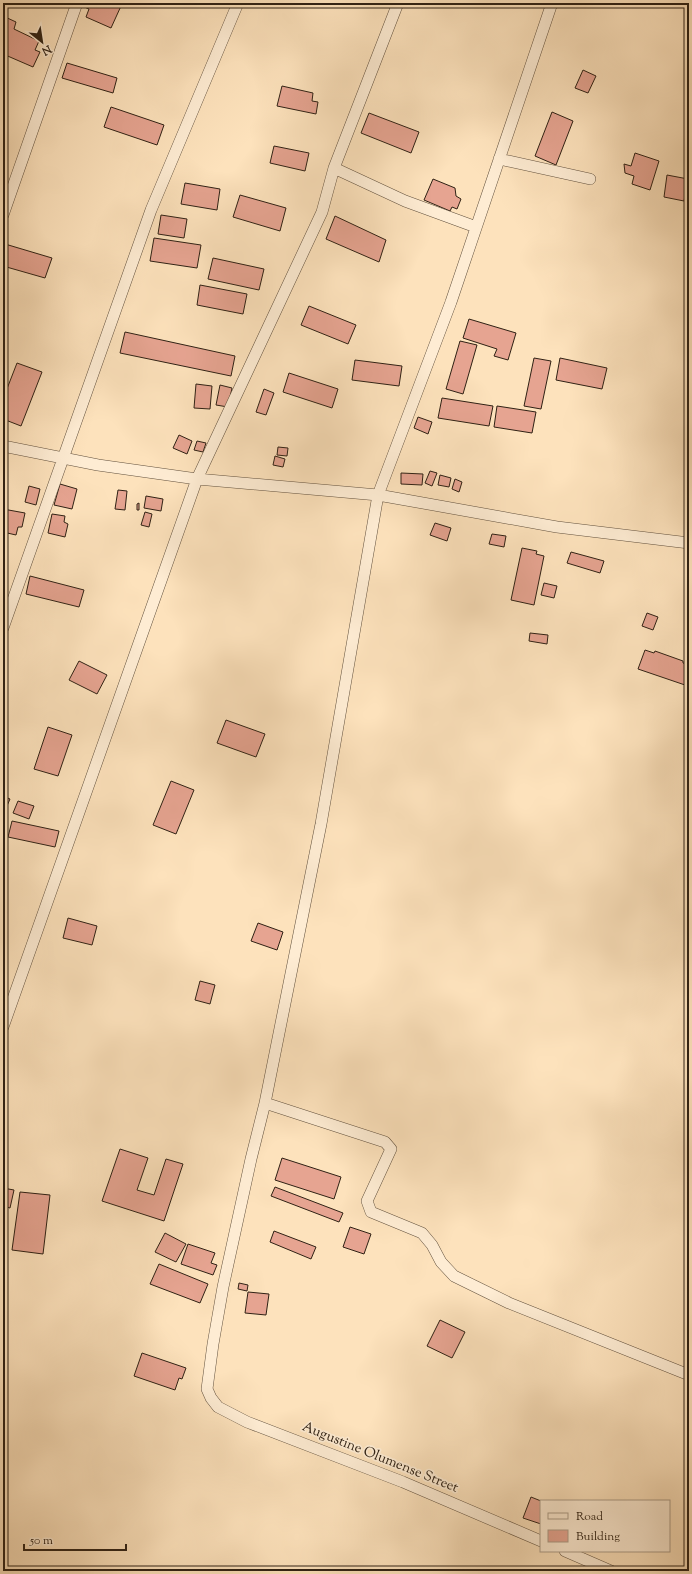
<svg xmlns="http://www.w3.org/2000/svg" width="692" height="1574" font-family="'Sorts Mill Goudy',serif">
	<style>
		.building { fill: #e6a491; stroke: #2f2114 }
		.lines { fill: none; stroke-linecap: round; stroke-linejoin: round }
		.minor-casing { stroke: #62513e; stroke-width: 12 }
		.minor { stroke: #feecd3; stroke-width: 11 }
		.labels { text-anchor: middle; dominant-baseline: central; stroke-width: 3.5; stroke-linejoin: round; paint-order: stroke }
		.street-label { font-size: 14px; fill: #2f2114; stroke: #feecd3 }
	</style>
	<rect width="100%" height="100%" fill="#fde2bc"/>
	<filter id="stains"><feTurbulence type="fractalNoise" baseFrequency=".005" numOctaves="4"/><feColorMatrix values="0 0 0 0 .2 0 0 0 0 .09 0 0 0 0 .02 0 0 0 .5 -.17"/></filter>
	<radialGradient id="worn" r=".72"><stop offset=".6" stop-color="#630" stop-opacity="0"/><stop offset="1" stop-color="#630" stop-opacity=".3"/></radialGradient>
	<path class="building" d="M 83,3 L 113,3 L 121,6 L 111,28 L 86,17 L 89,9 L 82,6 Z
		M 3,16 L 16,22 L 14,29 L 39,41 L 35,50 L 40,52 L 33,67 L 3,54 Z
		M 67,63 L 117,78 L 113,93 L 62,78 Z
		M 583,70 L 596,76 L 588,93 L 575,88 Z
		M 282,86 L 313,93 L 312,101 L 318,102 L 316,114 L 277,106 Z
		M 111,107 L 164,125 L 157,145 L 104,127 Z
		M 552,112 L 573,121 L 556,165 L 535,156 Z
		M 369,113 L 419,132 L 411,153 L 361,133 Z
		M 274,146 L 309,153 L 305,171 L 270,163 Z
		M 635,153 L 659,161 L 650,190 L 632,184 L 634,176 L 625,173 L 624,164 L 631,166 Z
		M 667,175 L 688,179 L 684,201 L 664,197 Z
		M 433,179 L 455,188 L 456,196 L 461,199 L 457,209 L 452,207 L 450,211 L 424,200 Z
		M 185,183 L 220,189 L 217,210 L 181,204 Z
		M 240,195 L 286,208 L 280,231 L 233,217 Z
		M 161,215 L 187,219 L 184,238 L 158,234 Z
		M 335,216 L 386,240 L 379,262 L 326,239 Z
		M 154,238 L 201,245 L 197,268 L 150,261 Z
		M 5,244 L 52,258 L 45,278 L 3,266 L 3,249 Z
		M 213,258 L 264,269 L 259,290 L 208,279 Z
		M 200,285 L 247,294 L 243,314 L 197,305 Z
		M 309,306 L 356,325 L 348,344 L 301,325 Z
		M 469,319 L 516,333 L 508,360 L 494,356 L 497,349 L 463,338 Z
		M 125,332 L 235,356 L 231,376 L 120,353 Z
		M 460,341 L 477,345 L 463,394 L 446,389 Z
		M 534,358 L 551,361 L 541,409 L 524,406 Z
		M 560,358 L 607,368 L 602,389 L 556,380 Z
		M 355,360 L 402,366 L 399,386 L 352,380 Z
		M 17,363 L 42,372 L 21,426 L 3,419 L 3,399 Z
		M 289,373 L 338,389 L 332,408 L 283,392 Z
		M 196,384 L 212,386 L 210,409 L 194,408 Z
		M 220,385 L 232,388 L 228,407 L 216,405 Z
		M 264,389 L 274,393 L 266,415 L 256,412 Z
		M 442,398 L 493,406 L 489,426 L 438,418 Z
		M 497,406 L 536,412 L 532,433 L 494,427 Z
		M 418,417 L 432,422 L 428,434 L 414,428 Z
		M 179,435 L 192,441 L 187,454 L 173,448 Z
		M 197,441 L 206,443 L 203,452 L 194,450 Z
		M 278,447 L 288,448 L 287,456 L 277,455 Z
		M 275,456 L 285,459 L 283,467 L 273,465 Z
		M 430,471 L 437,473 L 432,486 L 425,483 Z
		M 401,473 L 423,474 L 422,485 L 401,484 Z
		M 440,475 L 451,478 L 449,487 L 438,485 Z
		M 455,479 L 462,482 L 459,492 L 452,489 Z
		M 60,484 L 77,489 L 72,509 L 54,505 Z
		M 29,486 L 40,489 L 36,505 L 25,502 Z
		M 118,490 L 127,491 L 125,510 L 115,509 Z
		M 146,496 L 163,499 L 161,511 L 144,508 Z
		M 139,503 L 139,510 L 137,510 L 137,504 Z
		M 3,509 L 25,513 L 22,527 L 18,527 L 16,535 L 3,532 Z
		M 145,512 L 152,514 L 149,527 L 141,525 Z
		M 52,514 L 65,516 L 64,522 L 68,524 L 65,537 L 48,533 Z
		M 435,523 L 451,528 L 447,541 L 430,535 Z
		M 492,534 L 506,536 L 504,547 L 489,544 Z
		M 522,548 L 537,551 L 536,554 L 544,556 L 534,605 L 511,600 Z
		M 571,552 L 604,561 L 600,573 L 567,563 Z
		M 30,576 L 84,590 L 79,607 L 26,594 Z
		M 544,583 L 557,586 L 554,598 L 541,595 Z
		M 647,613 L 658,617 L 653,630 L 642,626 Z
		M 530,633 L 548,635 L 547,644 L 529,641 Z
		M 645,650 L 654,653 L 655,651 L 683,661 L 683,663 L 689,665 L 689,675 L 685,685 L 638,669 Z
		M 79,661 L 107,675 L 97,694 L 69,680 Z
		M 226,720 L 265,734 L 256,757 L 217,743 Z
		M 48,727 L 72,735 L 58,776 L 34,769 Z
		M 171,781 L 194,790 L 176,834 L 153,825 Z
		M 3,796 L 10,799 L 3,815 Z
		M 18,801 L 34,806 L 29,819 L 13,813 Z
		M 12,821 L 59,831 L 55,847 L 8,837 Z
		M 68,918 L 97,926 L 92,945 L 63,938 Z
		M 258,923 L 283,932 L 277,950 L 251,941 Z
		M 200,981 L 215,985 L 210,1004 L 195,1000 Z
		M 120,1149 L 148,1158 L 137,1190 L 154,1195 L 166,1159 L 183,1164 L 164,1221 L 102,1201 Z
		M 282,1158 L 341,1177 L 334,1199 L 275,1180 Z
		M 275,1187 L 343,1213 L 339,1222 L 271,1196 Z
		M 3,1188 L 14,1190 L 10,1208 L 3,1206 Z
		M 20,1192 L 50,1195 L 43,1254 L 12,1250 Z
		M 350,1227 L 371,1234 L 364,1254 L 343,1247 Z
		M 274,1231 L 316,1247 L 311,1259 L 270,1242 Z
		M 165,1233 L 186,1244 L 176,1262 L 155,1252 Z
		M 188,1244 L 215,1253 L 211,1263 L 217,1265 L 213,1275 L 181,1264 Z
		M 159,1264 L 208,1284 L 200,1303 L 150,1284 Z
		M 239,1283 L 248,1285 L 247,1291 L 238,1289 Z
		M 248,1292 L 269,1294 L 266,1315 L 245,1313 Z
		M 440,1320 L 465,1332 L 452,1358 L 427,1346 Z
		M 142,1353 L 186,1368 L 182,1379 L 179,1378 L 175,1390 L 134,1376 Z
		M 531,1497 L 541,1501 L 541,1524 L 523,1518 Z"/>
	<g class="lines">
		<defs>
			<path id="minor" d="M 499,159 L 590,179
				M 334,168 L 405,201 L 476,227
				M 3,215 L 77,3
				M 3,446 L 98,465 L 197,479 L 378,495 L 557,527 L 689,543
				M 3,628 L 151,210 L 238,3
				M 3,1027 L 197,479 L 322,212 L 334,168 L 398,3
				M 265,1103 L 385,1142 L 391,1149 L 367,1201 L 371,1212 L 422,1233 L 432,1245 L 441,1262 L 454,1276 L 509,1303 L 689,1375
				M 541,1541 L 403,1482 L 247,1422 L 218,1407 L 211,1398 L 207,1389 L 213,1344 L 223,1287 L 251,1159 L 265,1103 L 321,824 L 378,495 L 451,302 L 552,3
				M 565,1551 L 611,1571"/>
		</defs>
		<use href="#minor" class="minor-casing"/>
		<use href="#minor" class="minor"/>
	</g>
	<g class="labels">
		<g class="street-label">
			<text transform="translate(380 1458) rotate(22)">Augustine Olumense Street</text>
		</g>
	</g>
	<rect width="692" height="1574" fill="none" stroke="#fde2bc" stroke-width="16"/>
	<rect x="4" y="4" width="684" height="1566" fill="none" stroke="#2f2114" stroke-width="2"/>
	<rect x="8" y="8" width="676" height="1558" fill="none" stroke="#2f2114"/>
	<rect x="540" y="1500" width="130" height="52" fill="#feecd3" stroke="#ab9b87"/>
	<rect x="548" y="1513" width="20" height="6" fill="#feecd3" stroke="#ab9b87"/>
	<text x="576" y="1520" font-size="12" fill="#2f2114">Road</text>
	<rect x="548" y="1530" width="20" height="12" fill="#e6a491" stroke="#ab9b87"/>
	<text x="576" y="1540" font-size="12" fill="#2f2114">Building</text>
	<g transform="translate(42 42) rotate(150)" stroke="#feecd3" stroke-width="3" paint-order="stroke">
	<path d="M0-3L7 15L0 10L-7 15Z" fill="#2f2114"/>
	<text y="-6" font-size="11" font-weight="bold" text-anchor="middle" fill="#2f2114">N</text>
	</g>
	<path d="M24 1544v6h102v-6" fill="none" stroke="#2f2114" stroke-width="2"/>
	<text x="30" y="1544" font-size="12" fill="#2f2114" stroke="#feecd3" stroke-width="3" paint-order="stroke">50 m</text>
	<rect width="100%" height="100%" filter="url(#stains)"/>
	<rect width="100%" height="100%" fill="url(#worn)"/>
</svg>
